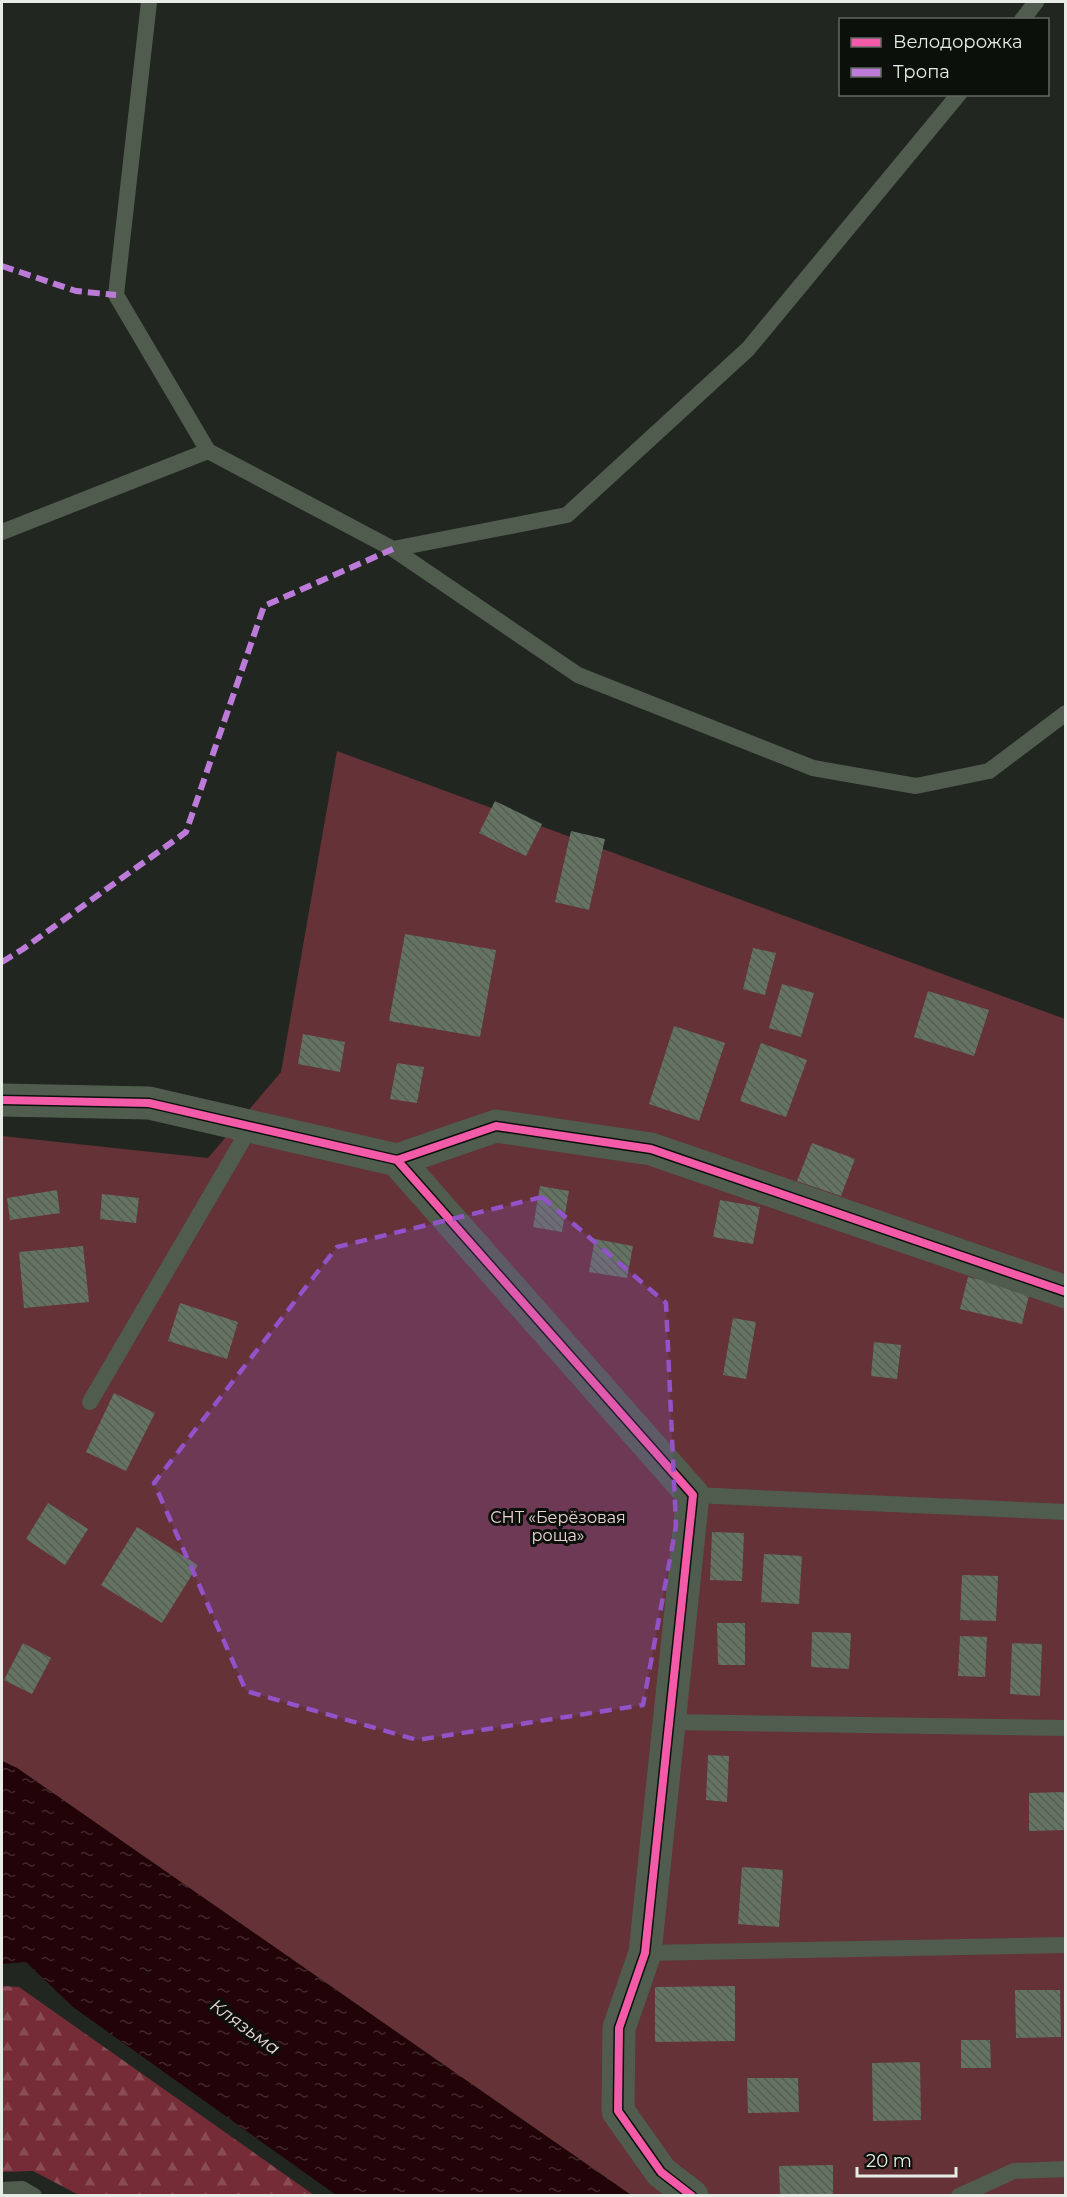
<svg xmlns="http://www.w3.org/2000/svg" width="1067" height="2197" font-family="Montserrat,sans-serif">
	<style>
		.forest { fill: url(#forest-firs) }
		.green { fill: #643237 }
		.water { fill: url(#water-ripples) }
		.building { fill: url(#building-back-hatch) }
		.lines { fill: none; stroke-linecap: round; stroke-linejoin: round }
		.lane { stroke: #505d4e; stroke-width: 16 }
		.street { stroke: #505d4e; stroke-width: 33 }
		.quiet { stroke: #bd7bd9; stroke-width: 6; stroke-dasharray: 12 6; stroke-linecap: butt }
		.cycleway-casing { stroke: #0c100b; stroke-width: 11 }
		.cycleway { stroke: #f35aa7; stroke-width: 8 }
		.marked { fill: #9153c7; fill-opacity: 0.2; stroke: #9153c7; stroke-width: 4.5; stroke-dasharray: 12 8; stroke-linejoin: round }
		.labels { text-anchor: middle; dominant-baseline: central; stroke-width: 6; stroke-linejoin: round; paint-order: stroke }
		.park-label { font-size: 16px; fill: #efd5d6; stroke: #0c100b }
		.water-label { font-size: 18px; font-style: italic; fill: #f0d6d7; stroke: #0c100b }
	</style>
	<defs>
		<pattern id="forest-firs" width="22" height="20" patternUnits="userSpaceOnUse" patternTransform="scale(1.5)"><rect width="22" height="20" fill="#752c37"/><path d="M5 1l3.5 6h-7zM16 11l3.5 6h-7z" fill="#894b54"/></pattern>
		<pattern id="water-ripples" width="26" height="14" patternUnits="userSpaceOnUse" patternTransform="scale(1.5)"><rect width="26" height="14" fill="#220307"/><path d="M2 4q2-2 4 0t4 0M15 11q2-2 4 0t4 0" fill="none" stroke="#42282b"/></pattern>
		<pattern id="building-back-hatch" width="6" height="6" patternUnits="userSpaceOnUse" patternTransform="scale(1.5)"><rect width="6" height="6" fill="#657363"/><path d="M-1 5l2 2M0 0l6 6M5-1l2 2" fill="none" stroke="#555d54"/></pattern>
	</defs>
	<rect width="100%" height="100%" fill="#212620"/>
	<path class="forest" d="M 2,1986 L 19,1987 L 314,2195 L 79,2195 L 33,2171 L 2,2172 Z"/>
	<path class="green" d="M 337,751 L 1065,1019 L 1065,2195 L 631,2195 L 17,1768 L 2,1761 L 2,1136 L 208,1158 L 281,1072 Z"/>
	<path class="water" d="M 2,1761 L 17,1768 L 631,2195 L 336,2195 L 73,2007 L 26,1962 L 2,1964 Z"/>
	<path class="building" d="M 495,801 L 542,824 L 526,856 L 479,833 Z
		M 571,831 L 605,839 L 589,910 L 555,902 Z
		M 405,934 L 496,950 L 480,1037 L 389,1021 Z
		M 753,948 L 776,953 L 765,995 L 743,989 Z
		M 782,984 L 814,993 L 801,1037 L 769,1028 Z
		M 928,991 L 989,1010 L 974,1056 L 914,1037 Z
		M 674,1026 L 725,1043 L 699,1121 L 649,1104 Z
		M 303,1034 L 345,1042 L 340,1072 L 298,1064 Z
		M 761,1043 L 807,1060 L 786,1117 L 740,1101 Z
		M 397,1063 L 424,1067 L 417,1103 L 390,1099 Z
		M 812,1143 L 855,1159 L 841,1196 L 797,1181 Z
		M 540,1186 L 569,1191 L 562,1232 L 533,1227 Z
		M 57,1190 L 60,1213 L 10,1220 L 7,1198 Z
		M 102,1194 L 139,1198 L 136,1223 L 100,1219 Z
		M 720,1200 L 760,1207 L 753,1244 L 713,1237 Z
		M 595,1239 L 633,1246 L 627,1278 L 589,1272 Z
		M 83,1246 L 89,1302 L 24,1308 L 19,1252 Z
		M 968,1277 L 1030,1291 L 1022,1324 L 960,1309 Z
		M 180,1303 L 238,1322 L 227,1359 L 168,1341 Z
		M 733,1318 L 756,1322 L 746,1379 L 723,1375 Z
		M 874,1342 L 901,1345 L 897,1379 L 871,1376 Z
		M 114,1393 L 155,1413 L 126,1471 L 86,1452 Z
		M 48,1503 L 88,1529 L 65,1565 L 26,1539 Z
		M 137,1527 L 198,1565 L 162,1623 L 101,1585 Z
		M 712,1532 L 744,1533 L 742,1581 L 710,1580 Z
		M 764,1554 L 802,1556 L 799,1604 L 761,1602 Z
		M 962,1575 L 998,1576 L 996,1621 L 960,1620 Z
		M 717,1623 L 745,1623 L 745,1665 L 718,1665 Z
		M 812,1632 L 851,1633 L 849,1669 L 811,1667 Z
		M 960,1636 L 987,1637 L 985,1677 L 958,1676 Z
		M 23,1643 L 51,1658 L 32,1694 L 4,1680 Z
		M 1012,1643 L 1042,1644 L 1040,1696 L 1010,1694 Z
		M 708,1755 L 729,1756 L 727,1802 L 706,1800 Z
		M 1066,1792 L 1066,1830 L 1029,1831 L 1029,1793 Z
		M 742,1867 L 783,1870 L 779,1927 L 738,1924 Z
		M 735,1986 L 735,2041 L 655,2042 L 655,1987 Z
		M 1015,1990 L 1060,1990 L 1061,2037 L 1016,2038 Z
		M 961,2040 L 990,2040 L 991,2068 L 961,2068 Z
		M 920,2062 L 921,2120 L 873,2121 L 872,2063 Z
		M 747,2078 L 798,2078 L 799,2112 L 748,2113 Z
		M 833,2165 L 833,2196 L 780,2196 L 779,2166 Z"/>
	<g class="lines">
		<path class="lane" d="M 149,2 L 116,295 L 208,451 L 393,549 L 567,515 L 748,349 L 959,94
			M 1022,20 L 1036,2
			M 2,532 L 208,451
			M 393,549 L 578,675 L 813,768 L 916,786 L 989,771 L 1066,713
			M 90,1402 L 251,1126
			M 693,1495 L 1066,1512
			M 669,1722 L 1066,1728
			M 645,1953 L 1066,1945
			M 2,2190 L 22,2189 L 34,2196
			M 959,2196 L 1014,2171 L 1066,2169"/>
		<path class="street" d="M 2,1100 L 149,1103 L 397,1160 L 496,1126 L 651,1149 L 1066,1292
			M 397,1160 L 693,1495 L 645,1953 L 619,2028 L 618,2111 L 661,2172 L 692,2196"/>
		<path class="quiet" d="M 2,266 L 76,291 L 116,295
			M 2,962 L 23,949 L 186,832 L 264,606 L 393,549"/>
		<defs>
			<path id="cycleway" d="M 2,1100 L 149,1103 L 397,1160 L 496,1126 L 651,1149 L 1066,1292
				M 397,1160 L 693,1495 L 645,1953 L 619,2028 L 618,2111 L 661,2172 L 692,2196"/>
		</defs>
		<use href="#cycleway" class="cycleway-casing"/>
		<use href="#cycleway" class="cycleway"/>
	</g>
	<path class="marked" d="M 542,1197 L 666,1303 L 676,1526 L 643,1705 L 417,1740 L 246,1691 L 154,1483 L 337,1247 Z"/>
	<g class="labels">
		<g class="park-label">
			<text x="558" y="1517">СНТ «Берёзовая<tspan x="558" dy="18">роща»</tspan></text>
		</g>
		<g class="water-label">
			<text transform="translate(245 2027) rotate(36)">Клязьма</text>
		</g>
	</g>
	<rect width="1067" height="2197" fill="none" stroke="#e7ede6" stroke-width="6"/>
	<rect x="839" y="18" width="210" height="78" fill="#0c100b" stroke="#646863" stroke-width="1.5"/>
	<rect x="851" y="38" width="30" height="9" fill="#f35aa7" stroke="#646863" stroke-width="1.5"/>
	<text x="893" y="48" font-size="18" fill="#e7ede6">Велодорожка</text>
	<rect x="851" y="68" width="30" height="9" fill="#bd7bd9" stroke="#646863" stroke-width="1.5"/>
	<text x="893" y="78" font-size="18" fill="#e7ede6">Тропа</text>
	<path d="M857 2167v9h99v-9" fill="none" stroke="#e7ede6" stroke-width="3"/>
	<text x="866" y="2167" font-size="18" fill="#e7ede6" stroke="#0c100b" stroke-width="4.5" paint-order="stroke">20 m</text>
</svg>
